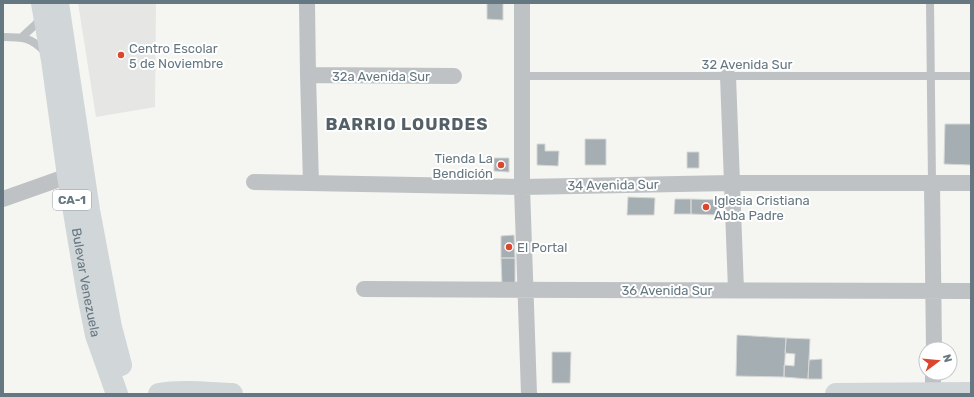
<svg xmlns="http://www.w3.org/2000/svg" width="974" height="397" font-family="Rubik,sans-serif">
	<style>
		.built { fill: #e6e6e5 }
		.building { fill: #a5aeb2; stroke: #d6d6d4 }
		.lines { fill: none; stroke-linecap: round; stroke-linejoin: round }
		.lane { stroke: #bec2c5; stroke-width: 8 }
		.street { stroke: #bec2c5; stroke-width: 16 }
		.secondary { stroke: #d1d6d9; stroke-width: 22 }
		.highway { stroke: #d1d6d9; stroke-width: 22 }
		.poi-dot { fill: #db462c; stroke: #fff; stroke-width: 1.5 }
		.labels { text-anchor: middle; dominant-baseline: central; stroke-width: 4; stroke-linejoin: round; paint-order: stroke }
		.shield { fill: #fff; stroke: #93a0a7; stroke-width: 1 }
		.shield-label { font-size: 12px; font-weight: bold; fill: #657781 }
		.poi-label { font-size: 13px; fill: #657781; stroke: #fff; text-anchor: start }
		.street-label { font-size: 13px; fill: #657781; stroke: #fff }
		.district-label { font-size: 17px; font-weight: bold; letter-spacing: 1px; fill: #536067; stroke: #fff }
	</style>
	<rect width="100%" height="100%" fill="#f5f5f2"/>
	<path class="built" d="M 78,3 L 156,3 L 155,107 L 96,117 Z"/>
	<path class="building" d="M 487,3 L 503,3 L 503,20 L 487,19 Z
		M 945,124 L 971,124 L 971,165 L 944,164 Z
		M 585,139 L 606,139 L 606,165 L 585,165 Z
		M 537,144 L 545,144 L 545,151 L 559,151 L 558,166 L 537,165 Z
		M 687,152 L 699,152 L 699,168 L 687,168 Z
		M 494,158 L 509,158 L 509,172 L 494,171 Z
		M 628,197 L 655,198 L 654,215 L 627,215 Z
		M 675,199 L 691,199 L 691,214 L 674,214 Z
		M 691,199 L 721,200 L 720,215 L 691,214 Z
		M 514,235 L 515,258 L 501,258 L 501,236 Z
		M 501,258 L 515,258 L 515,283 L 502,283 Z
		M 737,335 L 786,338 L 784,377 L 736,376 Z
		M 786,338 L 810,339 L 808,379 L 784,377 L 784,365 L 794,366 L 795,354 L 785,353 Z
		M 552,352 L 571,352 L 570,383 L 552,383 Z
		M 822,359 L 822,379 L 808,379 L 809,360 Z"/>
	<g class="lines">
		<path class="lane" d="M 930,3 L 932,183
			M 3,37 C 23,37 31,37 45,52
			M 22,37 L 36,24 L 40,17
			M 522,76 L 971,76"/>
		<path class="street" d="M 307,3 L 308,75 L 311,183
			M 522,3 L 522,187 L 529,394
			M 308,75 L 454,76
			M 728,76 L 736,290
			M 254,182 L 522,187 L 731,183 L 971,183
			M 932,183 L 934,349
			M 3,199 L 68,176
			M 364,289 C 566,291 769,290 971,291
			M 933,393 L 933,373"/>
		<path class="secondary" d="M 159,394 C 182,390 208,393 232,394
			M 836,394 L 971,393"/>
		<g class="highway">
			<path id="s1" d="M 42,3 L 52,60 L 68,176 L 87,290 L 96,335 L 117,394"/>
			<path d="M 58,3 L 89,210 L 111,327 L 121,365"/>
		</g>
	</g>
	<g class="poi-dot">
		<circle cx="121" cy="55" r="4"/>
		<circle cx="501" cy="165" r="4"/>
		<circle cx="706" cy="207" r="4"/>
		<circle cx="509" cy="247" r="4"/>
	</g>
	<g class="labels">
		<rect class="shield" x="53" y="190" width="38" height="20" rx="3"/>
		<g class="shield-label">
			<text x="72" y="200">CA-1</text>
		</g>
		<g class="poi-label">
			<text x="129" y="48">Centro Escolar<tspan x="129" dy="15">5 de Noviembre</tspan></text>
			<text x="493" y="158" text-anchor="end">Tienda La<tspan x="493" dy="15">Bendición</tspan></text>
			<text x="714" y="200">Iglesia Cristiana<tspan x="714" dy="15">Abba Padre</tspan></text>
			<text x="517" y="247">El Portal</text>
		</g>
		<g class="street-label">
			<text x="747" y="64">32 Avenida Sur</text>
			<text x="381" y="76">32a Avenida Sur</text>
			<text transform="translate(613 185) rotate(-1)">34 Avenida Sur</text>
			<text stroke="none"><textPath href="#s1" startOffset="283">Bulevar Venezuela</textPath></text>
			<text x="667" y="290">36 Avenida Sur</text>
		</g>
		<g class="district-label">
			<text x="407" y="124">BARRIO LOURDES</text>
		</g>
	</g>
	<rect width="974" height="397" fill="none" stroke="#657781" stroke-width="8"/>
	<g transform="translate(938 361) rotate(74)"><circle r="19" fill="#ffffff" stroke="#c1c9cd"/>
	<path d="M0-3L7 15L0 10L-7 15Z" fill="#db462c"/>
	<text y="-6" font-size="11" font-weight="bold" text-anchor="middle" fill="#657781">N</text>
	</g>
</svg>
